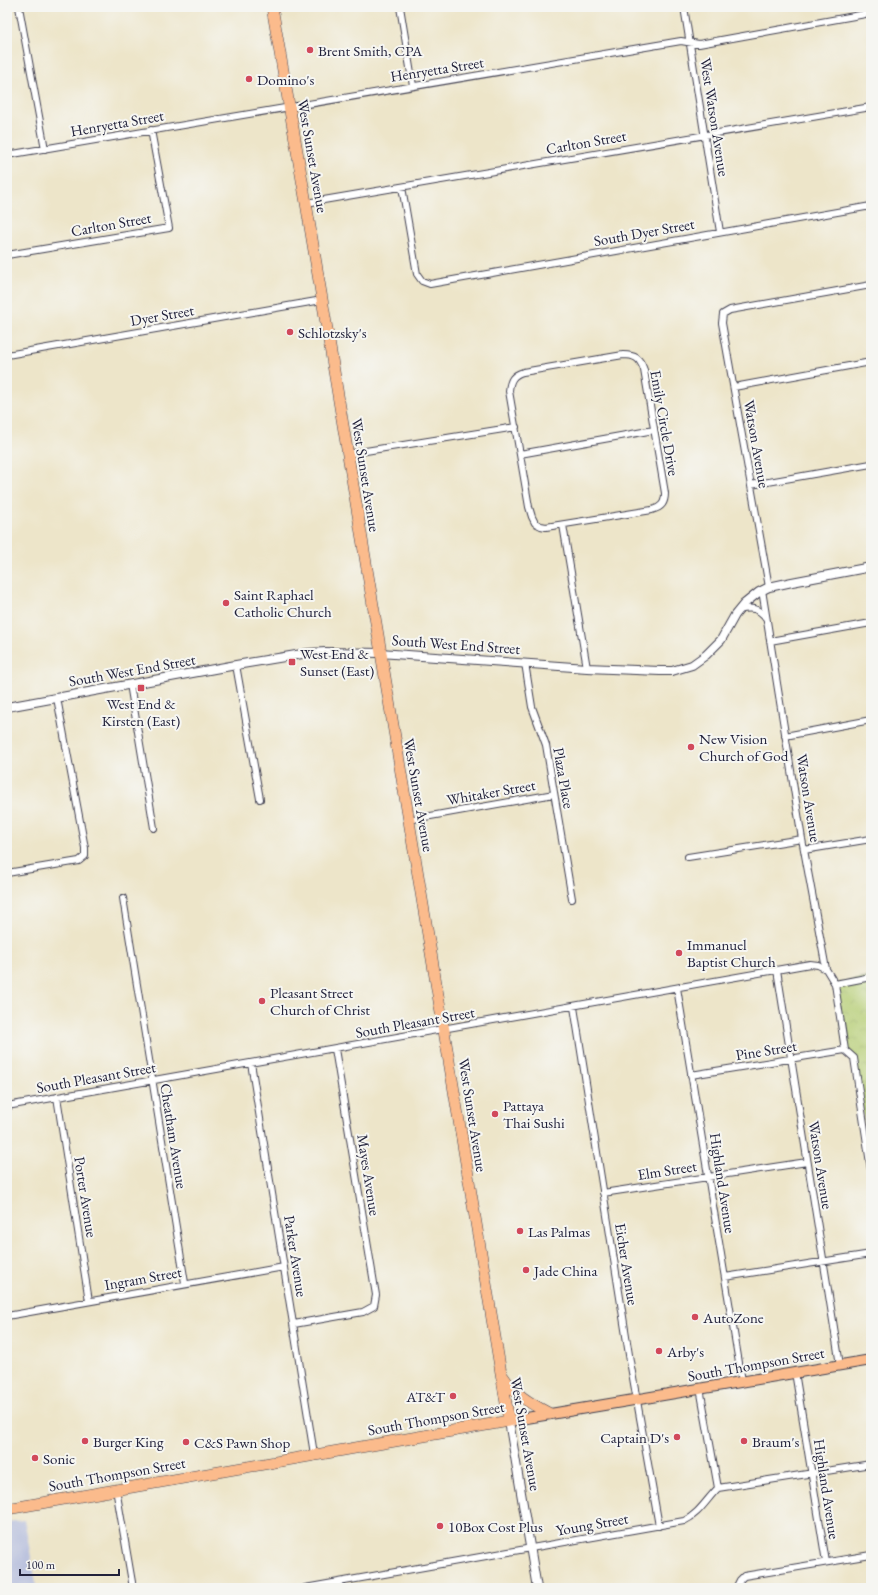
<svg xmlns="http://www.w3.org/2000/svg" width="878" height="1595" font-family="'EB Garamond',serif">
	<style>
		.industrial { fill: #bcc3de }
		.park { fill: url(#park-crowns); stroke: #6b7756 }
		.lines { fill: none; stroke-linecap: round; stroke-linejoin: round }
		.minor-casing { stroke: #403f50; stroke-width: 8 }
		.tertiary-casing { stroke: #403f50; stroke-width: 10 }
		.primary-casing { stroke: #403f50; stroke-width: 12 }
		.trunk-casing { stroke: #403f50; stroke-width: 12 }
		.minor { stroke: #fff; stroke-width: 6 }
		.tertiary { stroke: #fff; stroke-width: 8 }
		.primary { stroke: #fbbb8c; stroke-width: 10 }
		.trunk { stroke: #fbbb8c; stroke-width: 11 }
		.poi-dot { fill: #d1495b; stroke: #f6f6f2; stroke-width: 1.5 }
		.labels { text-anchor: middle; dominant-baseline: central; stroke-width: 4; stroke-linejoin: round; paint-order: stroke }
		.poi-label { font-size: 15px; fill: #22223b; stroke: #f6f6f2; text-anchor: start }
		.street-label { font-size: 15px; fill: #22223b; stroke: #f6f6f2 }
	</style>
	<defs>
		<pattern id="park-crowns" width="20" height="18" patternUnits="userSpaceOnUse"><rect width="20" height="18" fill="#b4cc71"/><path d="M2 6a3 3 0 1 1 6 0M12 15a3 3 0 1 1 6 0" fill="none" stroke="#9aaf63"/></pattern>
	</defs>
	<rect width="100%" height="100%" fill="#f6f6f2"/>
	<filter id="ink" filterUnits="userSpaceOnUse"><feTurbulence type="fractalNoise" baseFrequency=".025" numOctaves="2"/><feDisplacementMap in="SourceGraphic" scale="8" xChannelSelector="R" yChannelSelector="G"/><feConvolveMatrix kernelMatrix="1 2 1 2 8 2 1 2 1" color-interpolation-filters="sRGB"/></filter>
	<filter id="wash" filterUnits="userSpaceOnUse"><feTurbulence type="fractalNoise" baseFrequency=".012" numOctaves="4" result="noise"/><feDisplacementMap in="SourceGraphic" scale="16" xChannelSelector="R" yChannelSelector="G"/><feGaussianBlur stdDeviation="0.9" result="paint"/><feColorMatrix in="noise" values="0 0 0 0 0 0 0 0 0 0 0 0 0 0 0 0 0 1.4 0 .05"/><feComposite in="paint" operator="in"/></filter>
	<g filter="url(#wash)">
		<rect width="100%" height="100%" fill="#ede5c9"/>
		<path class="industrial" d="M 24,1520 L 37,1588 L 7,1588 L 7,1522 Z"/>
		<path class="park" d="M 871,977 L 871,1158 L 854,1058 L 845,1050 L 835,984 Z"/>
	</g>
	<g filter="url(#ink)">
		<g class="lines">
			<defs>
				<path id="minor" d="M 19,7 L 45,149
					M 400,7 L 413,86
					M 684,7 L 720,232
					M 7,155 L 681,41 L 699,44 L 871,13
					M 402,187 L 417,274 L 422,281 L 430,284 L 871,206
					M 306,203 L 871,107
					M 7,255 L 169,228 L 151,130
					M 7,355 L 322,300
					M 623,355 C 635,355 640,358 644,370 L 665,493 C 665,503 662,507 652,510 L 546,527 L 541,526 L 535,523 L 532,517 L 529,507 L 509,391 C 510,380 513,375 523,372 Z
					M 734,387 L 871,362
					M 347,454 L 516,427
					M 520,454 L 654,430
					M 751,485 L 871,464
					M 563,525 L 587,668
					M 769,587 L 722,323 L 723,314 L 730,310 L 871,285
					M 762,590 L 802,839 L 826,969 L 835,984 L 845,1050 L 854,1058 L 871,1170
					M 739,610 C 751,607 759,608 766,618
					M 770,641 L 871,623
					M 525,663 L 532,707 L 546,745 L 572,899
					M 236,665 L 260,799
					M 130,684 L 154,828
					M 785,736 L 871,720
					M 408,820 L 554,794
					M 804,850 L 871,839
					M 688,857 L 802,839
					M 7,873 L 79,861 L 85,856 L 85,848 L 57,698
					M 123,898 L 185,1283
					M 777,970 L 840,1365
					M 835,984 L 871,977
					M 677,988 L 742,1381
					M 574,1007 L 630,1361 L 659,1526
					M 251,1063 L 314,1454
					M 691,1075 L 845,1050
					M 57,1097 L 89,1301
					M 7,1106 L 810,964 L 818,965 L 826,969
					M 603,1193 L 807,1162
					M 725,1277 L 871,1254
					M 7,1316 L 284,1267
					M 294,1324 L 363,1312 L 374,1306 L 376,1295 L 335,1049
					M 795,1372 L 826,1562
					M 700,1388 L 718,1488
					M 116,1489 L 133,1588
					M 305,1588 L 684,1521 C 699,1514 706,1500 718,1488 L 871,1464
					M 736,1588 L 740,1580 L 744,1576 L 871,1555"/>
				<path id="tertiary" d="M 7,707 L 236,665 L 308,653 L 326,652 L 380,653 L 587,668 L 660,671 L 672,671 L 692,665 L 706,655 L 721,640 L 735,615 L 744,604 L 759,592 L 769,587 L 792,582 L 871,567
					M 509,1421 L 537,1588"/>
				<path id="primary" d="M 509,1421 L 871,1360"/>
				<path id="trunk" d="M 502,1375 C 515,1395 530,1403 550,1414
					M 7,1509 L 509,1421 L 306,203 L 272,7"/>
			</defs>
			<use href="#minor" class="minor-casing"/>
			<use href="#tertiary" class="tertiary-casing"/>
			<use href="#primary" class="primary-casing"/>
			<use href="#trunk" class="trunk-casing"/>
			<use href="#minor" class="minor"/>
			<use href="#tertiary" class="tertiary"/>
			<use href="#primary" class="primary"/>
			<use href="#trunk" class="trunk"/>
		</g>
	</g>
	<g class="poi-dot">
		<circle cx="310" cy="50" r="4"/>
		<circle cx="249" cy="79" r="4"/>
		<circle cx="290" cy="332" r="4"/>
		<circle cx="226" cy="603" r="4"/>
		<rect x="288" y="658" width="8" height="8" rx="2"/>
		<rect x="137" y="684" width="8" height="8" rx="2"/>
		<circle cx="691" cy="747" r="4"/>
		<circle cx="679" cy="953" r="4"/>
		<circle cx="262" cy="1001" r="4"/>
		<circle cx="495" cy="1114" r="4"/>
		<circle cx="520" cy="1231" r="4"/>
		<circle cx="526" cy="1270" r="4"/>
		<circle cx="695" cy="1317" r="4"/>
		<circle cx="659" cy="1351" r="4"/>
		<circle cx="453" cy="1396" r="4"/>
		<circle cx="677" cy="1437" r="4"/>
		<circle cx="85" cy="1441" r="4"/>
		<circle cx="744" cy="1441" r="4"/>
		<circle cx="186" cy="1442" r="4"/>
		<circle cx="35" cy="1458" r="4"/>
		<circle cx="440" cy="1526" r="4"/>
	</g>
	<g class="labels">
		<g class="poi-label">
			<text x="318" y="50">Brent Smith, CPA</text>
			<text x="257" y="79">Domino's</text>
			<text x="298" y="332">Schlotzsky's</text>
			<text x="234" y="594">Saint Raphael<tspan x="234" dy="17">Catholic Church</tspan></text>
			<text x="300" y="653">West End &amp;<tspan x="300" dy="17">Sunset (East)</tspan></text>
			<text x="141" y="703" text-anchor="middle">West End &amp;<tspan x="141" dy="17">Kirsten (East)</tspan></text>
			<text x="699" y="738">New Vision<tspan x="699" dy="17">Church of God</tspan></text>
			<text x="687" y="944">Immanuel<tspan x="687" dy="17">Baptist Church</tspan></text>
			<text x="270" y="992">Pleasant Street<tspan x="270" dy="17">Church of Christ</tspan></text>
			<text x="503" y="1105">Pattaya<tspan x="503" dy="17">Thai Sushi</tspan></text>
			<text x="528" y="1231">Las Palmas</text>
			<text x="534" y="1270">Jade China</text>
			<text x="703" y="1317">AutoZone</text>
			<text x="667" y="1351">Arby's</text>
			<text x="445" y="1396" text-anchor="end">AT&amp;T</text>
			<text x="669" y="1437" text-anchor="end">Captain D's</text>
			<text x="93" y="1441">Burger King</text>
			<text x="752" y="1441">Braum's</text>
			<text x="194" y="1442">C&amp;S Pawn Shop</text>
			<text x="43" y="1458">Sonic</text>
			<text x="448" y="1526">10Box Cost Plus</text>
		</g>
		<g class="street-label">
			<text transform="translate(437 69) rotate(-9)">Henryetta Street</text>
			<text transform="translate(715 117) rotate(81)">West Watson Avenue</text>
			<text transform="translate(117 123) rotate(-10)">Henryetta Street</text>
			<text transform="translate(586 142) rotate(-10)">Carlton Street</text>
			<text transform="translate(313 156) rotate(80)">West Sunset Avenue</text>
			<text transform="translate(111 224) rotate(-10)">Carlton Street</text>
			<text transform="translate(644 232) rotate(-10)">South Dyer Street</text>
			<text transform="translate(162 315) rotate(-10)">Dyer Street</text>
			<text transform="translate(665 423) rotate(80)">Emily Circle Drive</text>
			<text transform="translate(757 444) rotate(80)">Watson Avenue</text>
			<text transform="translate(366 475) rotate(81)">West Sunset Avenue</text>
			<text transform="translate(456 644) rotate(4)">South West End Street</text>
			<text transform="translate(132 670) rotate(-10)">South West End Street</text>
			<text transform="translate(564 778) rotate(80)">Plaza Place</text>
			<text transform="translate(491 792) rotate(-10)">Whitaker Street</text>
			<text transform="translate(419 795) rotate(80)">West Sunset Avenue</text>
			<text transform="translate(809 798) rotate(81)">Watson Avenue</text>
			<text transform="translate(415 1022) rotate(-10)">South Pleasant Street</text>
			<text transform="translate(766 1050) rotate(-9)">Pine Street</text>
			<text transform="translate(96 1077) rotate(-10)">South Pleasant Street</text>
			<text transform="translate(473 1115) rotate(81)">West Sunset Avenue</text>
			<text transform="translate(174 1136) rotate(81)">Cheatham Avenue</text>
			<text transform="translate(821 1165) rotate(81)">Watson Avenue</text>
			<text transform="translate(667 1170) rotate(-9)">Elm Street</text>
			<text transform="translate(369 1175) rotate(81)">Mayes Avenue</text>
			<text transform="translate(723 1183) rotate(81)">Highland Avenue</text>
			<text transform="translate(86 1197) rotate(81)">Porter Avenue</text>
			<text transform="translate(296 1256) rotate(81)">Parker Avenue</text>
			<text transform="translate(627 1264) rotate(81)">Eicher Avenue</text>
			<text transform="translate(143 1278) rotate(-10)">Ingram Street</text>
			<text transform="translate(756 1364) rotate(-10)">South Thompson Street</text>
			<text transform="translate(436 1418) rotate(-10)">South Thompson Street</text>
			<text transform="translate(526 1434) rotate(80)">West Sunset Avenue</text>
			<text transform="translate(117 1474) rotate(-10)">South Thompson Street</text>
			<text transform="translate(827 1489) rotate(81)">Highland Avenue</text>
			<text transform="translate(592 1524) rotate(-10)">Young Street</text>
		</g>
	</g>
	<rect width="878" height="1595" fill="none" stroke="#f6f6f2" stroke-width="24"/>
	<path d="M20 1569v6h99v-6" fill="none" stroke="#22223b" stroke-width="2"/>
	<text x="26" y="1569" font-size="12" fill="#22223b" stroke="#f6f6f2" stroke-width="3" paint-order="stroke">100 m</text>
</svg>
